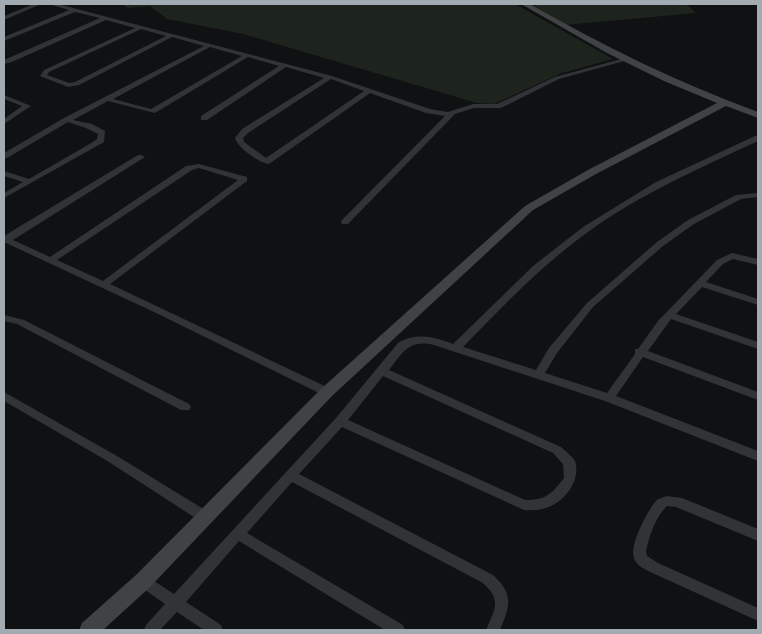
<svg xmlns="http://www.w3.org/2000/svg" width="762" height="634" font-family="'Varela Round',sans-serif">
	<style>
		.green { fill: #1d241d }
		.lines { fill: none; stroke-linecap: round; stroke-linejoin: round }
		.street { fill: #313336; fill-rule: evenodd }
		.secondary { fill: #404346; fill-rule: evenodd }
	</style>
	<rect width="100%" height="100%" fill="#101112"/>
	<path class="green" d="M 122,4 L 515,4 L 613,59 L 562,73 L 494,104 L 477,103 L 243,34 L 167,19 L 150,6 L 127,8 Z
		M 532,4 L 686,4 L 696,13 L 565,25 Z"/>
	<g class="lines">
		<path class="street" d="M 34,4 L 41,4 L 4,20 L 4,16 Z
			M 49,4 L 58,4 L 332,76 L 430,109 L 448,112 L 473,104 L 497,104 L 555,77 L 625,58 L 628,60 L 559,79 L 501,108 L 474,108 L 455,114 L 348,224 L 342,224 L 341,222 L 342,220 L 445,116 L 426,113 L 370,93 L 269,164 C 260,164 237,147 235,138 L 242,129 L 324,78 L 286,67 L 207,120 L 201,120 L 201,116 L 279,66 L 248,57 L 155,113 L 108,101 L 73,120 L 92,124 L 105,131 L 104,142 L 4,198 L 4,193 L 23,182 L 4,176 L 4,171 L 29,179 L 93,142 L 97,139 L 98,134 L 86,128 L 68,122 L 7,158 L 4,158 L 4,153 L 64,118 L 204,46 L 172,37 L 79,85 L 68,87 L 40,76 L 44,70 L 135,28 L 106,20 L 12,62 L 4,64 L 4,60 L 100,18 L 75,12 L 4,41 L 4,37 L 69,10 ZM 141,29 L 166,36 L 75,82 L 69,83 L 47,75 L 49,72 ZM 210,47 L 242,56 L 151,109 L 113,99 ZM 331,79 L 364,91 L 266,158 L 244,142 L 243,138 L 248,133 Z
			M 4,95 L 31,106 L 4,124 L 4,119 L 22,106 L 4,99 Z
			M 755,136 L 758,136 L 758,141 C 700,168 640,194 588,232 C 542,265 503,306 463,347 L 536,370 L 549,348 L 587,303 L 657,242 L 688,220 L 736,195 L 758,193 L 758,197 L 741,199 L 694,224 L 663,246 L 593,307 L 557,353 L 545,373 L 607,393 L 635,354 L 635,349 L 638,349 L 658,321 L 717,260 L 732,253 L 758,259 L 758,265 L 733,259 L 723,264 L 706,282 L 758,299 L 758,305 L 702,287 L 676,314 L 758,342 L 758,349 L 671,319 L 648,351 L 758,392 L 758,400 L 643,357 L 616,396 L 758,451 L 758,461 L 605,401 L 434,345 C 409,339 403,352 389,370 L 561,447 C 565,451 572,456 575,461 C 581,478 567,499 551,506 C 542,510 533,511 524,510 L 342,427 L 299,474 L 493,575 C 514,594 510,606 500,630 L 486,630 C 495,609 502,600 483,583 L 292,482 L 247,533 L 403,625 L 405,630 L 385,630 L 239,541 L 186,602 L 221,625 L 223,630 L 204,630 L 177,612 L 160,630 L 144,630 L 146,625 L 165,604 L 138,585 L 136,581 L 138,577 L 143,575 L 148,577 L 174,594 L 336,418 L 398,343 C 417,332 434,337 453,344 L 533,266 L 583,227 L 656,182 ZM 383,376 L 553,453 L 563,464 L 564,478 C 551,494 547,500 525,500 L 348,420 Z
			M 138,155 L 141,155 L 145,157 L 13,240 L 50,257 L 186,166 L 199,164 L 247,177 L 247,181 L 110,284 L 331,389 L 333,392 L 331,395 L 323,395 L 154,312 L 4,242 L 4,236 ZM 199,168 L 238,180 L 103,281 L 57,260 L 192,170 Z
			M 4,315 L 24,320 L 189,404 L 191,407 L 189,410 L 181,410 L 17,324 L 4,321 Z
			M 4,392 L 117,456 L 210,513 L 211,517 L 210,521 L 205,522 L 200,521 L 109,462 L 4,401 Z
			M 666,496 L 682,498 L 758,529 L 758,541 L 676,507 L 667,506 C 655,518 649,536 646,552 L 647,556 L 658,563 L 758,608 L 758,621 L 648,571 C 643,568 636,565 634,558 C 629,546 647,511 656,501 C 659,498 662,498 666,496 Z"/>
		<path class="secondary" d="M 521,4 L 530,4 C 603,46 679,83 758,112 L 758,118 L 726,106 L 596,174 L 533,210 L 332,396 L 150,587 L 103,630 L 79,630 L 82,623 L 136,575 L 322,388 L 525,206 L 588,170 L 717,103 L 664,81 L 607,53 Z"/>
	</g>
	<rect width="762" height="634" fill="none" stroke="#a2abb2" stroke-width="10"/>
</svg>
